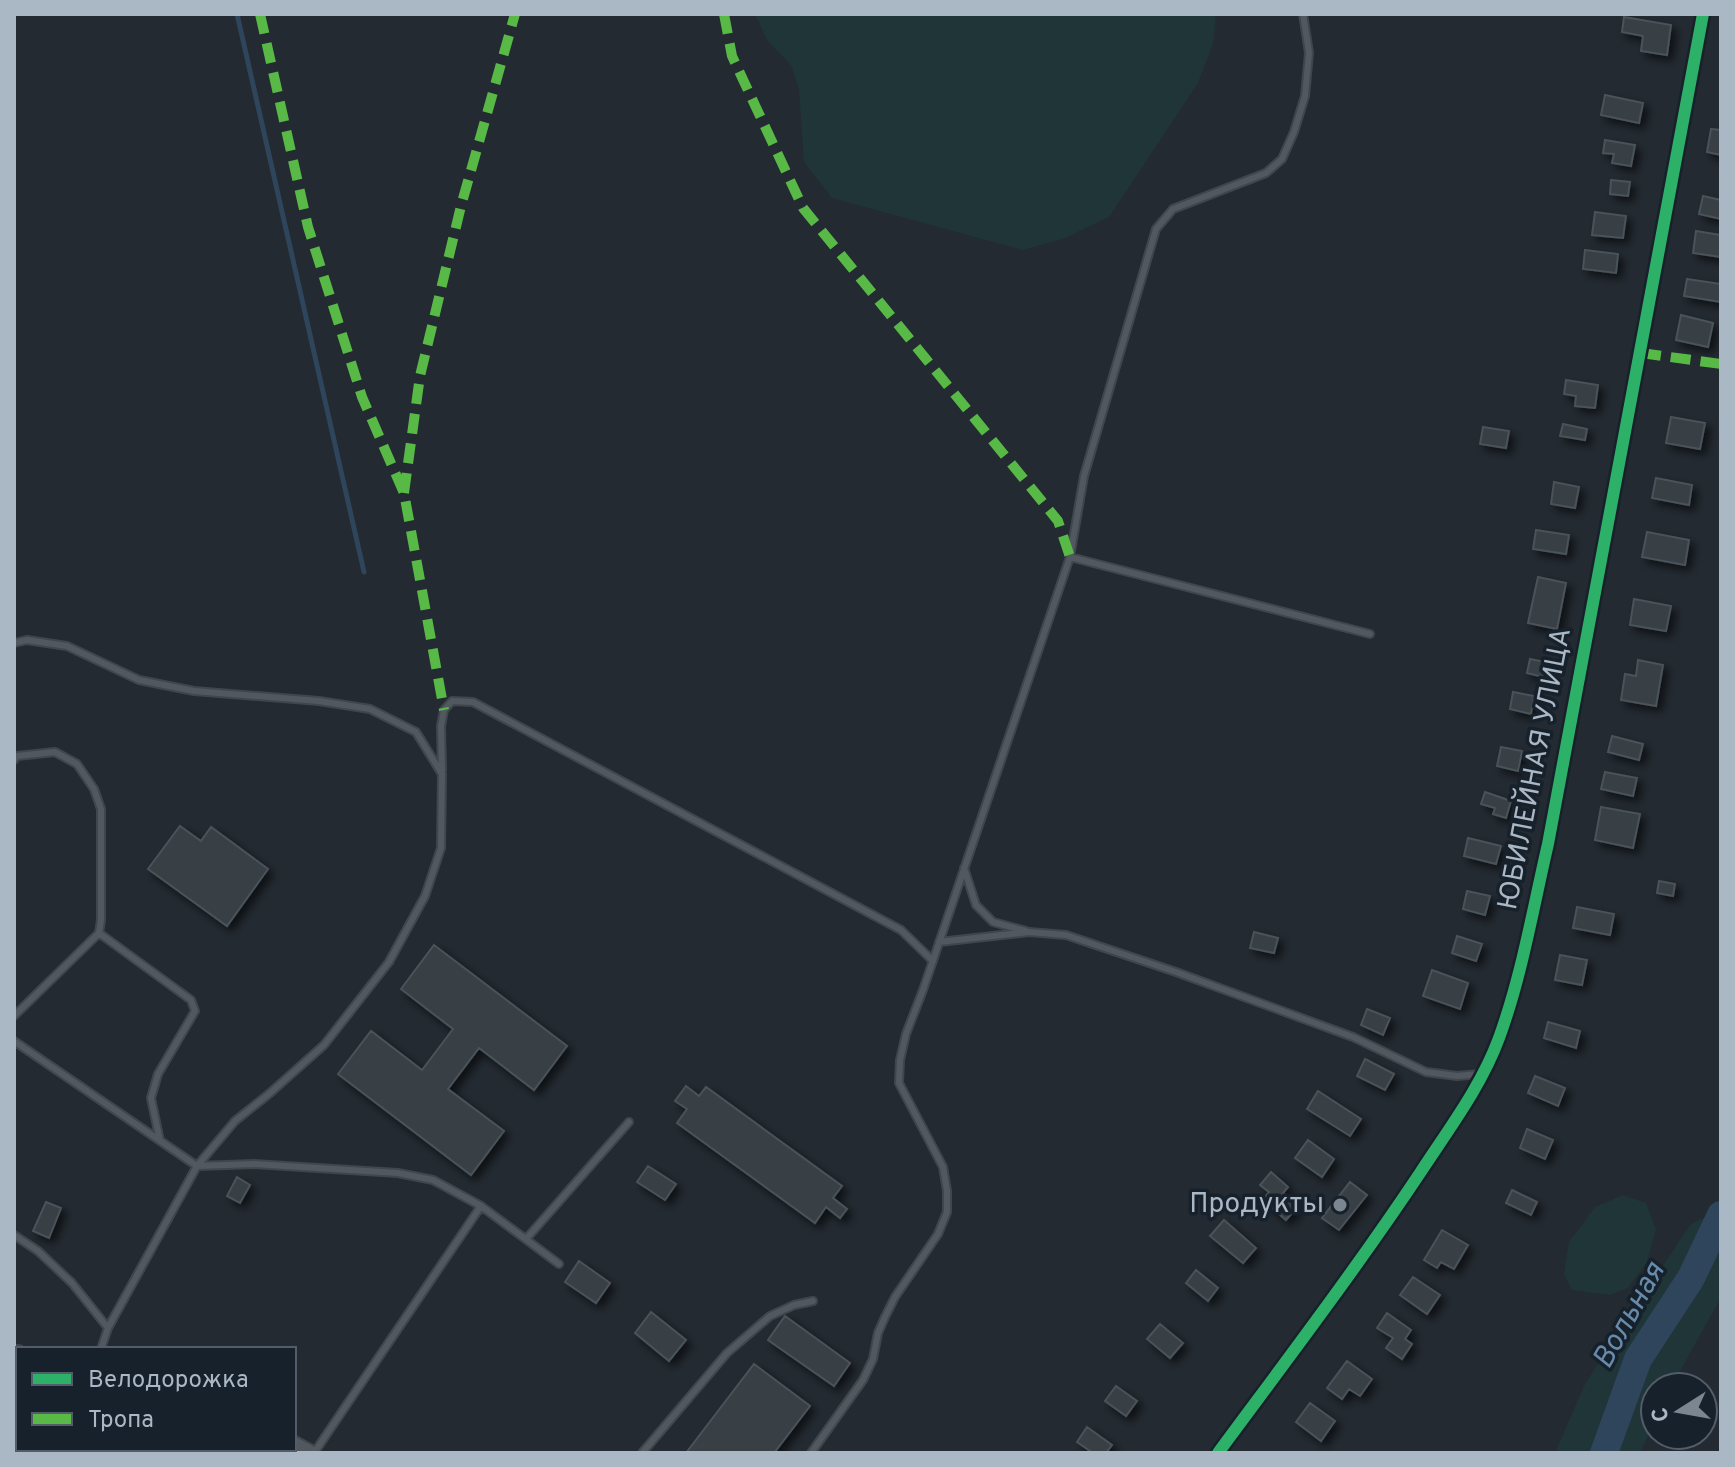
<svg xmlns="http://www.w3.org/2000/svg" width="1735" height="1467" font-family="Overpass,sans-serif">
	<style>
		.green { fill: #203537 }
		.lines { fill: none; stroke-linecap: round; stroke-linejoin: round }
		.stream { stroke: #2e455c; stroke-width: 5 }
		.river { stroke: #2e455c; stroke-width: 28 }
		.building { fill: #383f45; stroke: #4a525a; stroke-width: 2; filter: url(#shadow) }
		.service-casing { stroke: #40464c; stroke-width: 10 }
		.minor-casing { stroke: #40464c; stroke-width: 16 }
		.tertiary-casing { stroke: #40464c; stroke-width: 20 }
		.service { stroke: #525860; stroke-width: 6 }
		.minor { stroke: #525860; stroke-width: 12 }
		.tertiary { stroke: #525860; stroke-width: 16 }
		.quiet { stroke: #58b947; stroke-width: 10; stroke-dasharray: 20 10; stroke-linecap: butt }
		.cycleway-casing { stroke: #17212b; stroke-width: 17 }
		.cycleway { stroke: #2db169; stroke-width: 12 }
		.poi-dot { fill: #7b8691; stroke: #17212b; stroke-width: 3 }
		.labels { text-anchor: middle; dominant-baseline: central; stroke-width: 7; stroke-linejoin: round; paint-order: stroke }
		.street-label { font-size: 28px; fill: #aab7c5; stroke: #17212b }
		.poi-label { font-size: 28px; fill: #aab7c5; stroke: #17212b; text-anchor: end }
		.water-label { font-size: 30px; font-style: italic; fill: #688bab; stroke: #17212b }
	</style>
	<defs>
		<filter id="shadow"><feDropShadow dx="5" dy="5" stdDeviation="4" flood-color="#0009"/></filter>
	</defs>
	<rect width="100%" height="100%" fill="#232a31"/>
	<path class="green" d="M 755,14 L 1216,14 L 1213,44 L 1198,83 L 1109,217 L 1065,238 L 1023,250 L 832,198 L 804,162 L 799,89 L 791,65 L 767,40 Z
		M 1623,1195 L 1646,1203 L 1656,1229 L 1647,1262 L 1628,1288 L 1610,1295 L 1572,1290 L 1564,1274 L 1569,1242 L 1595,1207 Z
		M 1714,1212 L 1721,1215 L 1721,1298 L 1671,1387 L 1655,1387 L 1655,1420 L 1640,1453 L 1555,1453 L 1585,1384 L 1690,1225 Z"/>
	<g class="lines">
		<path class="stream" d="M 237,14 L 364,572"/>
		<path class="river" d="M 1604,1453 L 1638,1359 L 1691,1278 L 1721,1215"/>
	</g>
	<path class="building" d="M 1624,17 L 1671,25 L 1667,55 L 1641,51 L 1643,36 L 1622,32 Z
		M 1605,95 L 1643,103 L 1639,123 L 1601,115 Z
		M 1711,129 L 1721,130 L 1721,155 L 1707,152 Z
		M 1605,140 L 1635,145 L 1631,166 L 1612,163 L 1614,154 L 1603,153 Z
		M 1611,180 L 1630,182 L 1628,196 L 1610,194 Z
		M 1703,196 L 1721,200 L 1721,219 L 1699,214 Z
		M 1595,212 L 1626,216 L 1623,238 L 1592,235 Z
		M 1696,231 L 1721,235 L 1721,257 L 1693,253 Z
		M 1585,250 L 1618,254 L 1616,273 L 1583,269 Z
		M 1687,279 L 1721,284 L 1721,302 L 1684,296 Z
		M 1681,315 L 1713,323 L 1708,347 L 1676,340 Z
		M 1566,380 L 1598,385 L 1595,408 L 1575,406 L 1576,396 L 1564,394 Z
		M 1671,417 L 1705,423 L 1700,449 L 1666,443 Z
		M 1563,424 L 1587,429 L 1585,440 L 1560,436 Z
		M 1483,427 L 1509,431 L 1506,448 L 1480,444 Z
		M 1656,478 L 1692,485 L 1689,505 L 1652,498 Z
		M 1554,482 L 1579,487 L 1575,508 L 1551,504 Z
		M 1536,530 L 1569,535 L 1566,554 L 1533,549 Z
		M 1647,532 L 1689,540 L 1685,565 L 1642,557 Z
		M 1538,577 L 1566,583 L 1557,629 L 1528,623 Z
		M 1634,599 L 1671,606 L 1666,631 L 1630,625 Z
		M 1530,659 L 1550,663 L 1547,678 L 1527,673 Z
		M 1638,660 L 1663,665 L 1656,706 L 1621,700 L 1625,674 L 1636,676 Z
		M 1513,692 L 1534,696 L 1531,714 L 1510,709 Z
		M 1612,736 L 1643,744 L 1639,760 L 1608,752 Z
		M 1501,747 L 1522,751 L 1518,771 L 1497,766 Z
		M 1605,772 L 1637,778 L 1633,796 L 1601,789 Z
		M 1485,792 L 1511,801 L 1506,818 L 1493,814 L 1495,808 L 1481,804 Z
		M 1601,807 L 1640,814 L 1633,848 L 1595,840 Z
		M 180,826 L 201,841 L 211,827 L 268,869 L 227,926 L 148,869 Z
		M 1468,838 L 1501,846 L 1496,864 L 1464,856 Z
		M 1659,881 L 1675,884 L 1673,896 L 1657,893 Z
		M 1467,891 L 1490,896 L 1485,915 L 1463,909 Z
		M 1577,907 L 1614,914 L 1610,935 L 1573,928 Z
		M 1254,932 L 1278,938 L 1274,953 L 1250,948 Z
		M 1457,936 L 1482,944 L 1476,961 L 1452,953 Z
		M 434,945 L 567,1046 L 534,1090 L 479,1048 L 448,1089 L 504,1131 L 471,1175 L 338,1074 L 371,1031 L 422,1070 L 453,1029 L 401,989 Z
		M 1560,955 L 1587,960 L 1582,985 L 1555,980 Z
		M 1432,970 L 1468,983 L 1460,1009 L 1423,996 Z
		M 1367,1009 L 1390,1018 L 1383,1035 L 1361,1025 Z
		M 1548,1022 L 1580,1031 L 1576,1048 L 1544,1038 Z
		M 1365,1059 L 1394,1074 L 1385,1090 L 1357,1076 Z
		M 1535,1076 L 1565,1088 L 1558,1106 L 1528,1093 Z
		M 686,1086 L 699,1096 L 706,1087 L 842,1186 L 833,1198 L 847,1209 L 840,1218 L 826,1207 L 815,1223 L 677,1123 L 687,1109 L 675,1101 Z
		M 1318,1091 L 1361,1119 L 1350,1136 L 1307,1109 Z
		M 1527,1129 L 1553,1140 L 1545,1159 L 1520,1148 Z
		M 1308,1140 L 1334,1159 L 1322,1177 L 1295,1158 Z
		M 648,1166 L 676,1184 L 665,1200 L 637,1182 Z
		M 1271,1172 L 1288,1187 L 1283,1193 L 1298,1206 L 1286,1220 L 1263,1200 L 1269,1192 L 1260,1185 Z
		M 237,1177 L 250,1185 L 240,1203 L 227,1196 Z
		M 1350,1182 L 1367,1195 L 1339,1230 L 1322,1218 Z
		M 1512,1190 L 1537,1202 L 1531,1215 L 1506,1203 Z
		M 46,1202 L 61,1208 L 49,1238 L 33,1231 Z
		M 1224,1220 L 1256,1248 L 1243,1263 L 1210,1236 Z
		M 1442,1230 L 1468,1245 L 1454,1269 L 1441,1262 L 1437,1268 L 1424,1260 Z
		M 579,1261 L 610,1283 L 596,1303 L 565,1282 Z
		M 1196,1270 L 1218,1288 L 1208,1301 L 1186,1283 Z
		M 1413,1277 L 1440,1295 L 1427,1314 L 1400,1295 Z
		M 651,1312 L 686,1340 L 669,1361 L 635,1333 Z
		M 1387,1313 L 1411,1330 L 1405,1339 L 1412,1344 L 1402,1359 L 1386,1348 L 1393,1338 L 1377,1328 Z
		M 785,1316 L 850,1363 L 834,1386 L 768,1340 Z
		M 1160,1324 L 1183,1343 L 1170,1358 L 1147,1339 Z
		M 1347,1361 L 1372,1379 L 1360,1396 L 1349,1389 L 1342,1399 L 1327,1388 Z
		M 754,1364 L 810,1406 L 774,1453 L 686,1453 Z
		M 1116,1386 L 1137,1401 L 1126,1416 L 1105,1401 Z
		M 1310,1403 L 1335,1421 L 1321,1441 L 1296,1422 Z
		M 1087,1427 L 1112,1445 L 1106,1453 L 1093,1453 L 1077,1442 Z"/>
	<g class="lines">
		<defs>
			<path id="service" d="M 1070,557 L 1370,634
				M 14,643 L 27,640 L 67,646 L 139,680 L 194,691 L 319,701 L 370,709 L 416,732 L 442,774 L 441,848 L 425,896 L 389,962 L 324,1045 L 270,1093 L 235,1121 L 197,1166 L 108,1328 L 101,1349
				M 14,760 L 17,756 L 55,752 L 77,764 L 94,789 L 101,809 L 101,920 L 99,933 L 14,1016
				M 442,770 L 441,726 L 444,710 L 452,701 L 473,702 L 901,930 L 933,961
				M 964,868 L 976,905 L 993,922 L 1026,931
				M 99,933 L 191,1000 L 195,1011 L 158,1074 L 151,1098 L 160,1141
				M 939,942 L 1029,932 L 1066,935 L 1176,972 L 1353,1037 L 1426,1072 L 1457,1076 L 1481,1074
				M 14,1041 L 197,1166 L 254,1164 L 398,1173 L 433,1180 L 481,1206 L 559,1264
				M 14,1235 L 38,1251 L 72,1283 L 108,1328
				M 526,1239 L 629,1122
				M 314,1453 L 481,1206
				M 642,1453 L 727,1353 L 770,1316 L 794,1305 L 813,1301
				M 811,1453 L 863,1380 L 873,1359 L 878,1333 L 885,1317 L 895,1297 L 938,1234 L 947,1212 L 947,1191 L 943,1167 L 899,1083 L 900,1060 L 906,1034 L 923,990 L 1070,557 L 1084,476 L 1156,229 L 1173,209 L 1266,173 L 1282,159 L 1294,132 L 1305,96 L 1309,53 L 1303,14"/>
			<path id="minor" d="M 1218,1453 C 1286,1361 1356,1269 1420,1173 C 1448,1130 1481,1087 1499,1038 C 1522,975 1533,908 1548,844 L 1703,14"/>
			<path id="tertiary" d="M 14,1354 L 18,1354
				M 294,1445 L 309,1453"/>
		</defs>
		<use href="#service" class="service-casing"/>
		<use href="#minor" class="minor-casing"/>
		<use href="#tertiary" class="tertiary-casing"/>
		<use href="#service" class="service"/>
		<use href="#minor" class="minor"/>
		<use href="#tertiary" class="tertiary"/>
		<path class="quiet" d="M 260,14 L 308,227 L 362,397 L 404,493 L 444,710
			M 724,14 L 732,56 L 803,208 L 1058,521 L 1070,557
			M 1641,353 L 1721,364
			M 404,493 L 420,376 L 461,206 L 515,14"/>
		<defs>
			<path id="cycleway" d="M 1218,1453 C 1286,1361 1356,1269 1420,1173 C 1448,1130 1481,1087 1499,1038 C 1522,975 1533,908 1548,844 L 1703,14"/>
		</defs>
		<use href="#cycleway" class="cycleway-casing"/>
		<use href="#cycleway" class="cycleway"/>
	</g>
	<circle class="poi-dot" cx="1340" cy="1205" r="8"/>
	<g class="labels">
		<g class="street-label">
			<text transform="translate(1536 769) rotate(-79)">ЮБИЛЕЙНАЯ УЛИЦА</text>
		</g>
		<g class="poi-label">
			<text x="1324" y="1205">Продукты</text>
		</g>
		<g class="water-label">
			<text transform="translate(1630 1316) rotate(-61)">Вольная</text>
		</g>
	</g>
	<rect width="1735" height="1467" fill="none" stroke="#aab7c5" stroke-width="32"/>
	<rect x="16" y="1347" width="280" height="104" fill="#17212b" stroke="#525d69" stroke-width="2"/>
	<rect x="32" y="1373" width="40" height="12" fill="#2db169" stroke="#525d69" stroke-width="2"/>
	<text x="88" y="1387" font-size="24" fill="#aab7c5">Велодорожка</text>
	<rect x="32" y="1413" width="40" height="12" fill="#58b947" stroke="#525d69" stroke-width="2"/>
	<text x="88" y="1427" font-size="24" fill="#aab7c5">Тропа</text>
	<g transform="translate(1679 1411) rotate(259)"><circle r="38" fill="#17212b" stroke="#525d69" stroke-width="2"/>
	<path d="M0-6L14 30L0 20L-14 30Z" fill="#7b8691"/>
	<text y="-12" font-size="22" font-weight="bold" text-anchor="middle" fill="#aab7c5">С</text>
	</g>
</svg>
